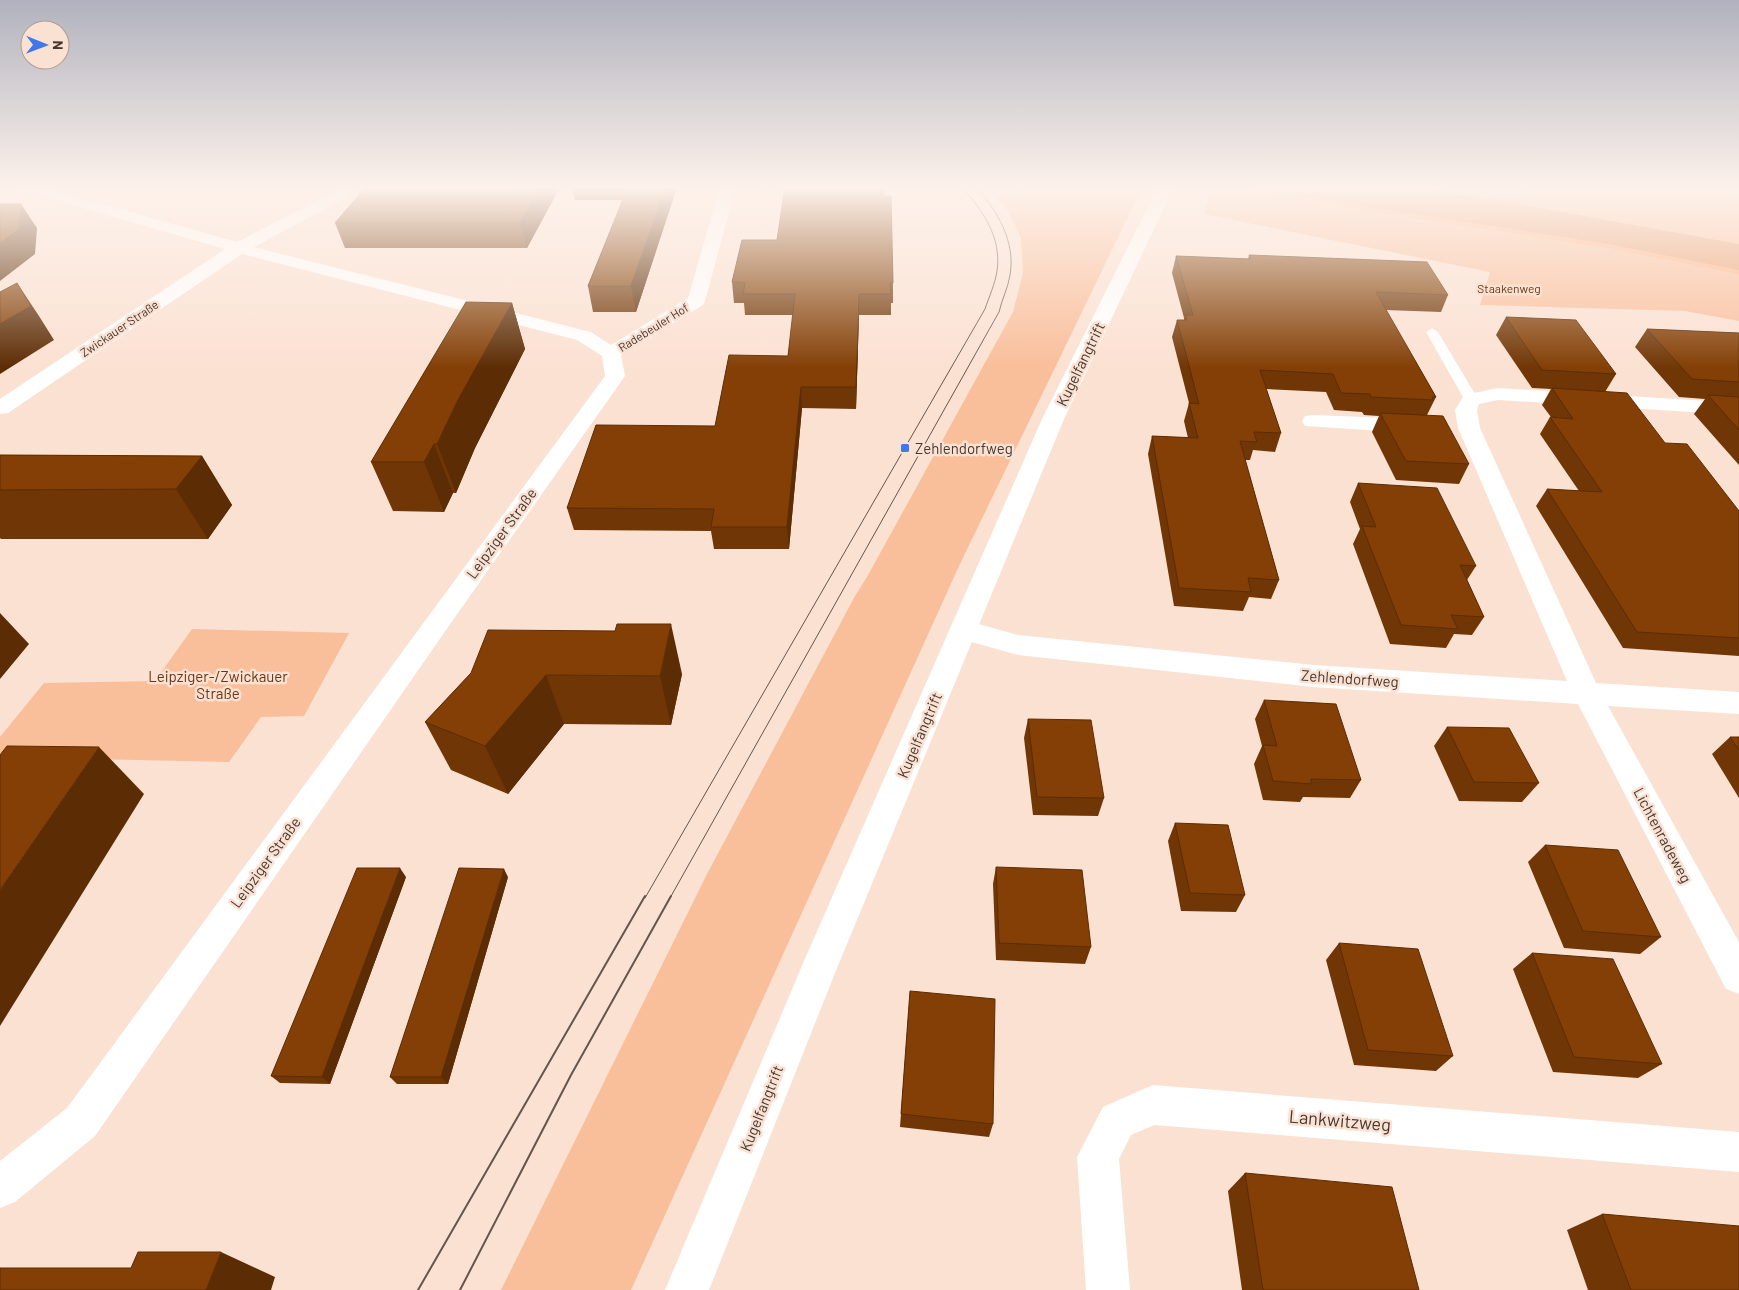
<svg xmlns="http://www.w3.org/2000/svg" width="1739" height="1290" font-family="Barlow,sans-serif">
	<style>
		.green { fill: #f9be9a }
		.forest { fill: #e99d6d }
		.lines { fill: none; stroke-linecap: round; stroke-linejoin: round }
		.stream { fill: #feb07f; fill-rule: evenodd }
		.service { fill: #fff; fill-rule: evenodd }
		.minor { fill: #fff; fill-rule: evenodd }
		.tertiary { fill: #fff; fill-rule: evenodd }
		.tram-far1 { stroke: #64554d; stroke-width: 1 }
		.tram { stroke: #64554d; stroke-width: 2 }
		.wall { fill: #713605 }
		.shaded-wall { fill: #5c2c04 }
		.building { fill: #833f06; stroke: #5c2c04 }
		.poi-dot { fill: #3f78e8; stroke: #fbe1d2; stroke-width: 2 }
		.labels { text-anchor: middle; dominant-baseline: central; stroke-width: 5; stroke-linejoin: round; paint-order: stroke }
		.far-park-label { font-size: 12px; fill: #693815; stroke: #fbe1d2 }
		.far-street-label { font-size: 12px; fill: #453831; stroke: #fbe1d2 }
		.street-label { font-size: 15px; fill: #453831; stroke: #fbe1d2 }
		.poi-label { font-size: 15px; fill: #453831; stroke: #fbe1d2; text-anchor: start }
		.park-label { font-size: 15px; fill: #693815; stroke: #fbe1d2 }
		.near-street-label { font-size: 18px; fill: #453831; stroke: #fbe1d2 }
	</style>
	<rect width="100%" height="100%" fill="#fbe1d2"/>
	<path class="green" d="M 985,187 L 1136,187 L 1141,190 L 959,566 L 631,1290 L 501,1290 L 707,874 L 855,596 L 867,577 L 1013,312 L 1023,273 L 1021,238 L 1006,207 Z
		M 1211,187 L 1739,187 L 1739,321 L 1685,311 L 1480,305 L 1490,272 L 1204,214 Z
		M 192,629 L 349,633 L 304,716 L 261,717 L 229,762 L 0,757 L 0,737 L 44,683 L 155,681 Z"/>
	<path class="forest" d="M 1249,187 L 1422,187 L 1739,244 L 1739,272 L 1608,246 L 1278,195 Z"/>
	<g class="lines">
		<path class="stream" d="M 1246,187 L 1256,187 L 1278,193 L 1608,244 L 1739,270 L 1739,274 L 1608,248 L 1278,197 Z"/>
		<path class="service" d="M 1432,328 L 1438,332 L 1478,399 L 1476,402 L 1471,403 L 1464,399 L 1426,332 Z"/>
		<path class="minor" d="M 17,187 L 42,187 L 237,242 L 332,193 L 338,187 L 354,187 L 344,199 L 254,247 L 591,332 L 611,345 L 688,298 L 720,187 L 736,187 L 705,301 L 703,305 L 621,355 L 625,376 L 446,630 L 95,1136 L 15,1202 L 0,1208 L 0,1161 L 67,1108 L 605,376 L 602,356 L 577,340 L 242,254 L 8,413 L 0,414 L 0,399 L 225,249 L 20,190 Z
			M 1498,388 L 1739,403 L 1739,415 L 1498,400 L 1479,404 L 1477,410 L 1480,428 L 1596,683 L 1739,692 L 1739,714 L 1608,706 L 1739,942 L 1739,994 L 1726,989 L 1578,704 L 1314,687 L 1018,655 L 954,637 L 950,630 L 954,623 L 964,620 L 1018,635 L 1314,665 L 1567,681 L 1458,428 L 1455,410 L 1464,395 Z
			M 1313,415 L 1414,419 L 1422,421 L 1425,426 L 1422,431 L 1414,433 L 1305,426 L 1302,421 L 1305,416 Z
			M 1153,1085 L 1739,1132 L 1739,1172 L 1154,1125 L 1131,1135 L 1119,1159 L 1130,1290 L 1086,1290 L 1077,1157 L 1103,1107 Z"/>
		<path class="tertiary" d="M 1158,187 L 1174,187 L 1064,419 L 835,973 L 709,1290 L 665,1290 L 804,961 L 1042,419 Z"/>
		<path class="tram-far1" d="M 645,898 L 985,309 C 989,297 995,284 997,271 C 1002,238 983,211 962,187
			M 670,898 L 999,312 C 1002,299 1008,288 1010,275 C 1016,242 997,210 976,187"/>
		<path class="tram" d="M 418,1290 L 645,896
			M 460,1290 L 571,1075 L 671,896"/>
	</g>
	<path class="wall" d="M 560,187 L 527,248 L 345,248 L 335,223 Z
		M 572,187 L 677,187 L 636,312 L 593,312 L 588,286 L 623,200 L 575,200 Z
		M 884,196 L 893,283 L 893,303 L 891,303 L 891,315 L 859,315 L 856,409 L 802,408 L 789,549 L 714,549 L 711,531 L 574,530 L 567,508 L 715,426 L 788,356 L 793,315 L 745,315 L 744,303 L 734,303 L 732,282 L 777,240 Z
		M 1249,255 L 1448,295 L 1441,312 L 1386,310 L 1436,397 L 1427,415 L 1469,464 L 1459,484 L 1396,480 L 1372,432 L 1379,416 L 1364,415 L 1362,412 L 1334,410 L 1326,392 L 1266,389 L 1281,433 L 1275,452 L 1253,450 L 1250,460 L 1245,460 L 1279,580 L 1271,599 L 1249,597 L 1243,611 L 1174,606 L 1148,454 L 1152,436 L 1188,438 L 1184,421 L 1189,403 L 1172,337 L 1177,320 L 1184,320 L 1184,318 L 1172,273 L 1176,256 L 1248,259 Z
		M 512,303 L 525,349 L 475,448 L 456,493 L 453,493 L 444,512 L 393,511 L 371,462 Z
		M 1506,317 L 1616,374 L 1605,392 L 1665,443 L 1739,511 L 1739,656 L 1623,648 L 1536,506 L 1547,489 L 1579,491 L 1540,434 L 1550,417 L 1551,417 L 1542,405 L 1551,389 L 1532,388 L 1496,335 Z
		M 1647,329 L 1739,333 L 1739,465 L 1694,414 L 1705,399 L 1679,397 L 1635,347 Z
		M 0,455 L 202,456 L 232,505 L 208,539 L 1,539 L 0,538 Z
		M 1358,483 L 1476,566 L 1467,580 L 1484,617 L 1472,635 L 1454,634 L 1446,648 L 1390,644 L 1353,544 L 1360,529 L 1350,502 Z
		M 471,673 L 682,674 L 671,725 L 564,724 L 508,794 L 451,770 L 425,722 Z
		M 1264,700 L 1361,780 L 1350,798 L 1303,797 L 1300,802 L 1263,800 L 1254,764 L 1262,746 L 1255,719 Z
		M 1028,719 L 1104,798 L 1098,816 L 1033,815 L 1024,738 Z
		M 1447,727 L 1539,783 L 1522,802 L 1459,801 L 1434,746 Z
		M 1730,737 L 1739,737 L 1739,798 L 1712,754 Z
		M 1175,823 L 1245,895 L 1236,912 L 1181,911 L 1168,841 Z
		M 1545,845 L 1661,937 L 1640,954 L 1564,948 L 1528,862 Z
		M 996,867 L 1091,947 L 1085,964 L 996,960 L 993,884 Z
		M 406,877 L 330,1084 L 280,1083 L 271,1076 Z
		M 508,877 L 448,1084 L 397,1084 L 390,1077 Z
		M 1339,943 L 1453,1056 L 1436,1071 L 1354,1065 L 1326,960 Z
		M 1532,953 L 1662,1064 L 1638,1078 L 1553,1072 L 1513,969 Z
		M 910,991 L 993,1124 L 989,1137 L 900,1127 Z
		M 1245,1173 L 1419,1290 L 1242,1290 L 1228,1191 Z
		M 1602,1214 L 1739,1290 L 1588,1290 L 1567,1230 Z"/>
	<path class="shaded-wall" d="M 541,187 L 560,187 L 527,248 L 520,223 Z
		M 666,187 L 677,187 L 636,312 L 631,286 Z
		M 21,204 L 37,228 L 35,254 L 0,281 L 0,243 Z
		M 17,283 L 39,316 L 54,340 L 0,374 L 0,324 Z
		M 859,294 L 859,315 L 856,409 L 856,387 Z
		M 512,303 L 525,349 L 475,448 L 456,493 L 437,444 L 458,400 Z
		M 801,387 L 802,408 L 789,549 L 787,527 Z
		M 434,444 L 453,493 L 444,512 L 424,462 Z
		M 202,456 L 232,505 L 208,539 L 176,489 Z
		M 0,613 L 29,644 L 0,679 Z
		M 671,624 L 682,674 L 671,725 L 660,676 Z
		M 546,675 L 564,724 L 508,794 L 485,746 Z
		M 99,747 L 144,794 L 0,1026 L 0,890 Z
		M 400,868 L 406,877 L 330,1084 L 322,1077 Z
		M 504,869 L 508,877 L 448,1084 L 441,1077 Z
		M 221,1252 L 275,1277 L 271,1290 L 206,1290 Z"/>
	<path class="building" d="M 366,187 L 541,187 L 520,223 L 335,223 Z
		M 628,187 L 666,187 L 631,286 L 588,286 Z
		M 785,187 L 884,187 L 884,196 L 891,196 L 893,283 L 890,283 L 891,294 L 859,294 L 856,387 L 801,387 L 787,527 L 711,527 L 714,509 L 567,508 L 596,425 L 715,426 L 729,355 L 788,356 L 795,294 L 743,294 L 745,283 L 732,282 L 742,240 L 777,240 Z
		M 0,204 L 21,204 L 19,229 L 0,243 Z
		M 1249,255 L 1427,262 L 1448,295 L 1376,292 L 1436,397 L 1432,397 L 1433,400 L 1371,397 L 1370,394 L 1341,393 L 1333,374 L 1260,370 L 1281,433 L 1254,432 L 1257,442 L 1240,441 L 1279,580 L 1248,578 L 1251,592 L 1179,588 L 1152,436 L 1198,438 L 1189,403 L 1199,404 L 1177,320 L 1187,320 L 1185,315 L 1193,315 L 1176,256 L 1251,259 Z
		M 17,283 L 31,306 L 0,324 L 0,292 Z
		M 466,302 L 512,303 L 458,400 L 437,444 L 434,444 L 424,462 L 371,462 Z
		M 1506,317 L 1576,320 L 1616,374 L 1542,370 Z
		M 1647,329 L 1739,333 L 1739,382 L 1692,379 Z
		M 1552,388 L 1627,393 L 1665,443 L 1687,444 L 1739,511 L 1739,638 L 1637,632 L 1547,489 L 1602,492 L 1550,417 L 1573,419 Z
		M 1708,395 L 1739,397 L 1739,430 Z
		M 1380,413 L 1443,416 L 1469,464 L 1406,461 Z
		M 0,455 L 202,456 L 176,489 L 0,490 Z
		M 1358,483 L 1437,488 L 1476,566 L 1460,565 L 1484,617 L 1451,615 L 1458,629 L 1401,625 L 1362,526 L 1376,527 Z
		M 617,624 L 671,624 L 660,676 L 546,675 L 485,746 L 425,722 L 471,673 L 488,630 L 615,631 Z
		M 1264,700 L 1336,704 L 1361,780 L 1311,779 L 1311,784 L 1273,781 L 1263,745 L 1277,746 Z
		M 1028,719 L 1091,720 L 1104,798 L 1037,797 Z
		M 1447,727 L 1509,728 L 1539,783 L 1474,782 Z
		M 1730,737 L 1739,737 L 1739,750 Z
		M 7,746 L 99,747 L 0,890 L 0,755 Z
		M 1175,823 L 1228,825 L 1245,895 L 1190,893 Z
		M 1545,845 L 1618,850 L 1661,937 L 1583,931 Z
		M 996,867 L 1082,870 L 1091,947 L 999,943 Z
		M 357,868 L 400,868 L 322,1077 L 271,1076 Z
		M 459,868 L 504,869 L 441,1077 L 390,1077 Z
		M 1339,943 L 1418,949 L 1453,1056 L 1368,1050 Z
		M 1532,953 L 1613,959 L 1662,1064 L 1574,1057 Z
		M 910,991 L 995,999 L 993,1124 L 901,1114 Z
		M 1245,1173 L 1392,1187 L 1419,1290 L 1263,1290 Z
		M 1602,1214 L 1739,1226 L 1739,1290 L 1631,1290 Z
		M 138,1252 L 221,1252 L 206,1290 L 0,1290 L 0,1268 L 131,1268 Z"/>
	<linearGradient id="sky" x2="0" y2="1"><stop stop-color="#b1b2be"/><stop offset="0.51" stop-color="#fdf2eb"/><stop offset="1" stop-color="#fdf2eb" stop-opacity="0"/></linearGradient>
	<rect width="1739" height="368" fill="url(#sky)"/>
	<rect class="poi-dot" x="900" y="443" width="10" height="10" rx="2.5"/>
	<g class="labels">
		<g class="far-park-label">
			<text x="1509" y="288">Staakenweg</text>
		</g>
		<g class="far-street-label">
			<text transform="translate(653 327) rotate(-32)">Radebeuler Hof</text>
			<text transform="translate(119 328) rotate(-34)">Zwickauer Straße</text>
		</g>
		<g class="street-label">
			<text transform="translate(1080 364) rotate(-64)">Kugelfangtrift</text>
			<text transform="translate(501 533) rotate(-54)">Leipziger Straße</text>
			<text transform="translate(1350 678) rotate(4)">Zehlendorfweg</text>
			<text transform="translate(919 735) rotate(-67)">Kugelfangtrift</text>
			<text transform="translate(1663 835) rotate(62)">Lichtenradeweg</text>
			<text transform="translate(265 862) rotate(-54)">Leipziger Straße</text>
			<text transform="translate(761 1108) rotate(-68)">Kugelfangtrift</text>
		</g>
		<g class="poi-label">
			<text x="915" y="448">Zehlendorfweg</text>
		</g>
		<g class="park-label">
			<text x="218" y="676">Leipziger-/Zwickauer<tspan x="218" dy="17">Straße</tspan></text>
		</g>
		<g class="near-street-label">
			<text transform="translate(1340 1120) rotate(5)">Lankwitzweg</text>
		</g>
	</g>
	<g transform="translate(45 45) rotate(91)"><circle r="24" fill="#fbe1d2" stroke="#b29d92"/>
	<path d="M0-4L9 19L0 12L-9 19Z" fill="#3f78e8"/>
	<text y="-8" font-size="14" font-weight="bold" text-anchor="middle" fill="#453831">N</text>
	</g>
</svg>
